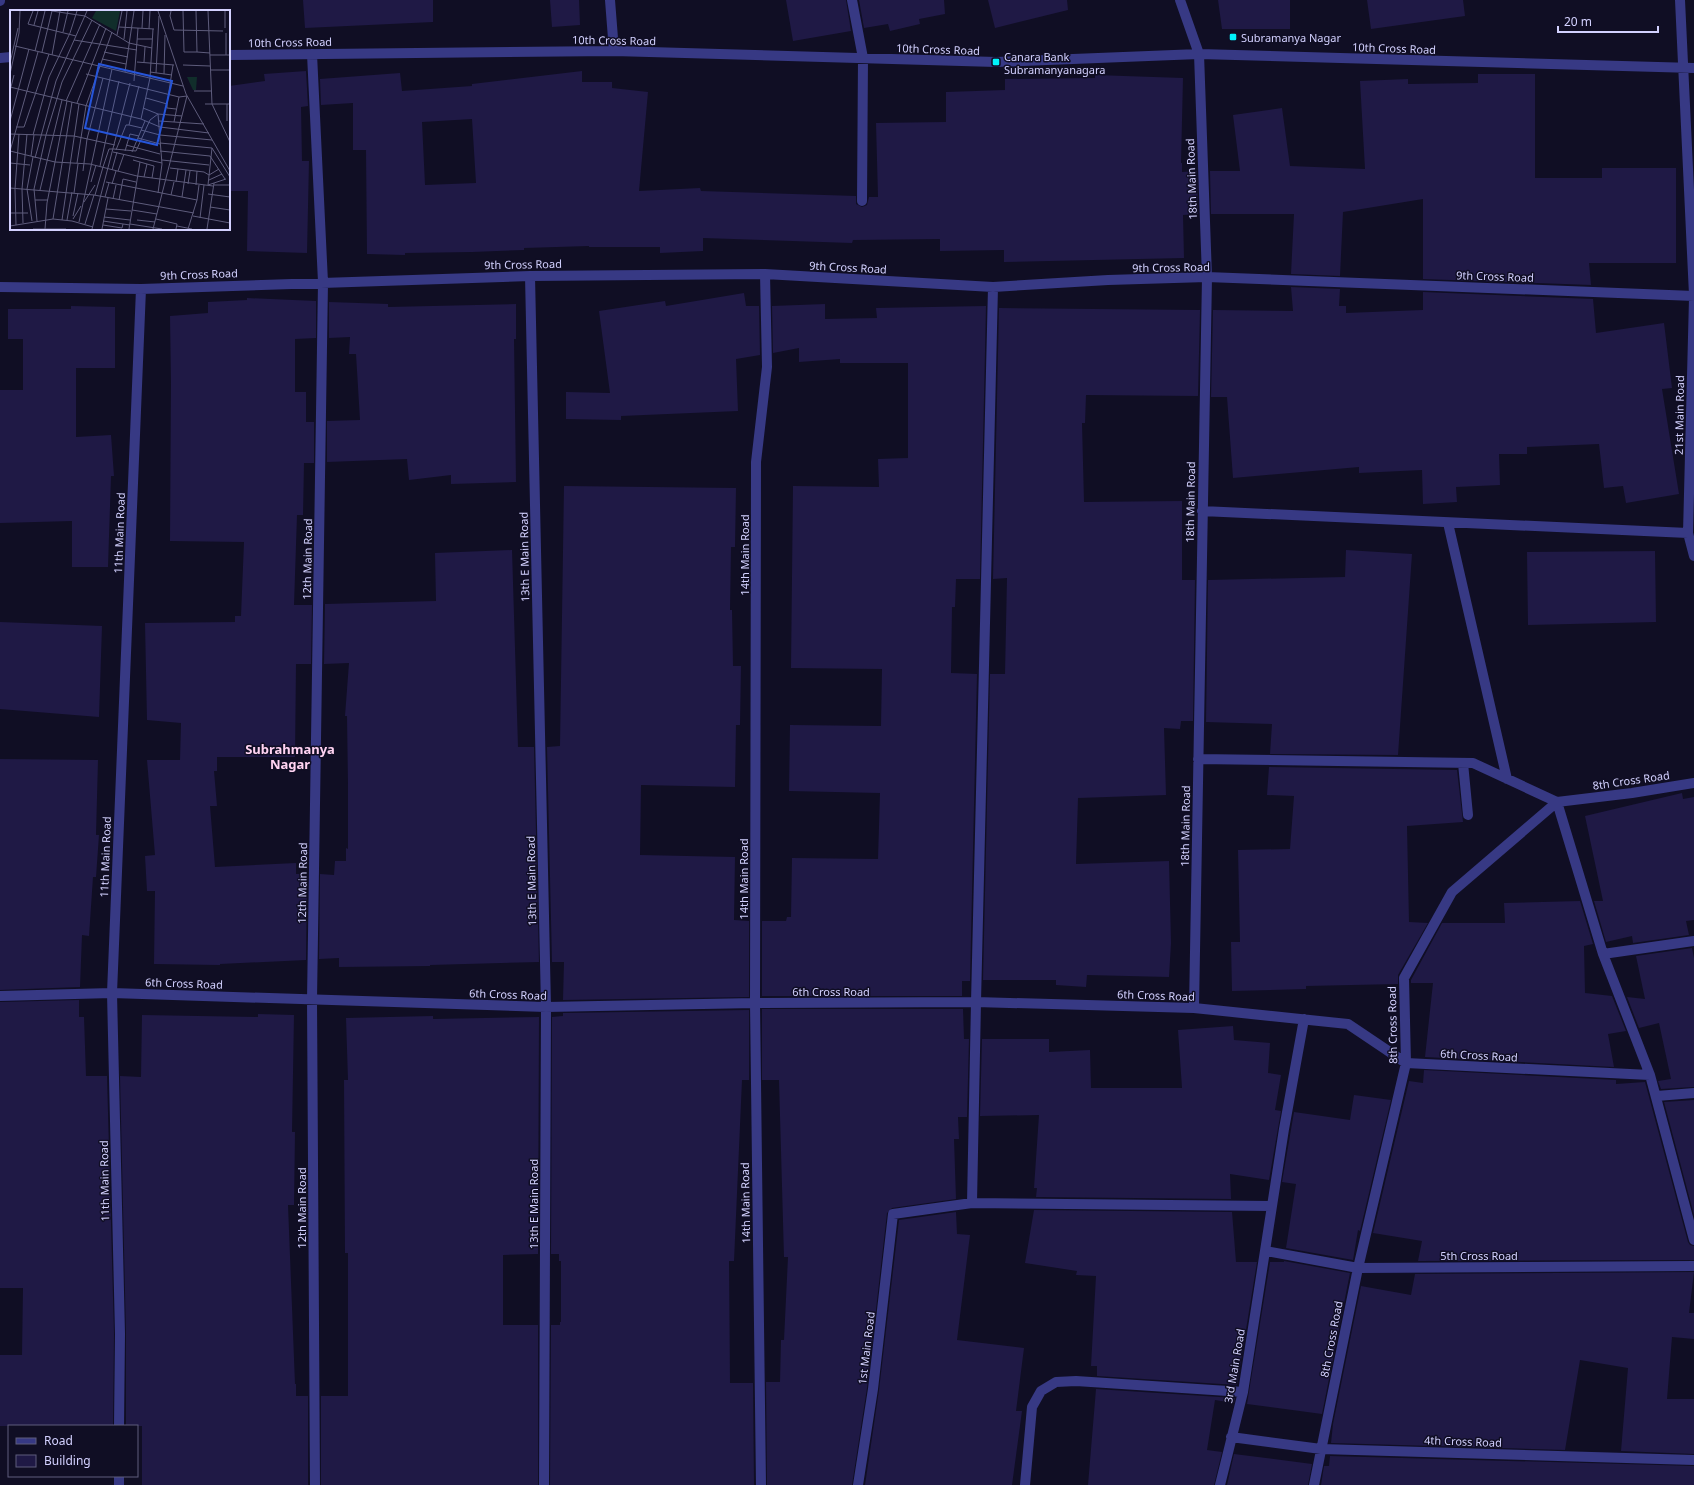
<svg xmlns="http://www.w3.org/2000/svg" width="1694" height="1485" font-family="'Noto Sans',sans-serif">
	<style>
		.building { fill: #1f1945; fill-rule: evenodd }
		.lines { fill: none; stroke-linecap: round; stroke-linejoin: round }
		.minor { stroke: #373984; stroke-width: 10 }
		.poi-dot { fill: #00f3fc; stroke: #100e24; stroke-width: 1.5 }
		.labels { text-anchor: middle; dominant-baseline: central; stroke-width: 3; stroke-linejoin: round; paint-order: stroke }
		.poi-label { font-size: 11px; fill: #d3d1ff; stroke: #100e24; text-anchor: start }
		.street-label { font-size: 11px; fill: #d3d1ff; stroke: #100e24 }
		.quarter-label { font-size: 13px; font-weight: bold; fill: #ffd3f2; stroke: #100e24 }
		.inset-road { fill: none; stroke: #5e5c7c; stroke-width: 1 }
		.view { fill: #2655da; fill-opacity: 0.15; stroke: #2655da; stroke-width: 2 }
		.inset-edge { fill: none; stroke: #d3d1ff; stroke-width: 2 }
	</style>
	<rect width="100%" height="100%" fill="#100e24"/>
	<path class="building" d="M 303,0 L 433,0 L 433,22 L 305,28 Z
		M 550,0 L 579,0 L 580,25 L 552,27 Z
		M 786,0 L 846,0 L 851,31 L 793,41 Z
		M 859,0 L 944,0 L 945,14 L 919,19 L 920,24 L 890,31 L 888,24 L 864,28 Z
		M 988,0 L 1067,0 L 1068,10 L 995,28 Z
		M 1218,0 L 1290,0 L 1290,29 L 1222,29 Z
		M 1367,0 L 1463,0 L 1465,16 L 1371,29 Z
		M 306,71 L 308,106 L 301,107 L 302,161 L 309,161 L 307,253 L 247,251 L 248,191 L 229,191 L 229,86 L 265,81 L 264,74 Z
		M 582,71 L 582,82 L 612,82 L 612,88 L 648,92 L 639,191 L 700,188 L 701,191 L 856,196 L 856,204 L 862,207 L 867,205 L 869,197 L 878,197 L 876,123 L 946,122 L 946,92 L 1005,90 L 1005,79 L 1095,78 L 1095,75 L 1183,78 L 1181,163 L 1182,163 L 1182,172 L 1197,171 L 1198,214 L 1183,215 L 1184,258 L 1004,262 L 1004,250 L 940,251 L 940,239 L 853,240 L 852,243 L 703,238 L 703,251 L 660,253 L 660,247 L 589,247 L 589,246 L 524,248 L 524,250 L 472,252 L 405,253 L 405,255 L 367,254 L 366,150 L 353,150 L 353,103 L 321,105 L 320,79 L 400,73 L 402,91 L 472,86 L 472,84 ZM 472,119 L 476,183 L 425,185 L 422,122 Z
		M 1478,74 L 1535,74 L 1535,178 L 1602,178 L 1602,168 L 1676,168 L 1676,263 L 1589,263 L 1591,285 L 1423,279 L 1423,199 L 1343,212 L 1340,276 L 1291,274 L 1294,214 L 1211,214 L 1210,171 L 1240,171 L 1233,115 L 1282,108 L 1290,166 L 1365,169 L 1360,81 L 1408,79 L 1408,84 L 1478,83 Z
		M 1291,287 L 1340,289 L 1339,306 L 1346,306 L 1346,313 L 1423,310 L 1423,292 L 1593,299 L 1596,333 L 1664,323 L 1672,388 L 1662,389 L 1679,494 L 1626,503 L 1623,486 L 1604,488 L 1599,444 L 1527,447 L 1527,454 L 1499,454 L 1500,485 L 1456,487 L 1457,502 L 1423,504 L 1422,470 L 1359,473 L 1359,467 L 1233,478 L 1227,397 L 1211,397 L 1213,310 L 1293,311 Z
		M 744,293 L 746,306 L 759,306 L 760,355 L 736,359 L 738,411 L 621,416 L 621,420 L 566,419 L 566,392 L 610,393 L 599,311 L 665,301 L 666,306 Z
		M 247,298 L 316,301 L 316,338 L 295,339 L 295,392 L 306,392 L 306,422 L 314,422 L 314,463 L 304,463 L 303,515 L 297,515 L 294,605 L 312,605 L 311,664 L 296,664 L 295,757 L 217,757 L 217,771 L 214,771 L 217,806 L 210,806 L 215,867 L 296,863 L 296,874 L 307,874 L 306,960 L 220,964 L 220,965 L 154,964 L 155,891 L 147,891 L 145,856 L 155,855 L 147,760 L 180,760 L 181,723 L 147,720 L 145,623 L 235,622 L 235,616 L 241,616 L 244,542 L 170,541 L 171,383 L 170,316 L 208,313 L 208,302 L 247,300 Z
		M 329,302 L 388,304 L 388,307 L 516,304 L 516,339 L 514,339 L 516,482 L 451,484 L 451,475 L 409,480 L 407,459 L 327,462 L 327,421 L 360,420 L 356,354 L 349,354 L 350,337 L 329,338 Z
		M 825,304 L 825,319 L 877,318 L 876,308 L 986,306 L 980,579 L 956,579 L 955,607 L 952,607 L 951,673 L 977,674 L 970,981 L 962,981 L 962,996 L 762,996 L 762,921 L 786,921 L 787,917 L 791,917 L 792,858 L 878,859 L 880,793 L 789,791 L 790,725 L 881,726 L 882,669 L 791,668 L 793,486 L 879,487 L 878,459 L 908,458 L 908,363 L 840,363 L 840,359 L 799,362 L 799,348 L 773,353 L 772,306 Z
		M 71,306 L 115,307 L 115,368 L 76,368 L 76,437 L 111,435 L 114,476 L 111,476 L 108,567 L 72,567 L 72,521 L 0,523 L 0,390 L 23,390 L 23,339 L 8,339 L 8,309 L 71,309 Z
		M 999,308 L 1200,310 L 1198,396 L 1086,395 L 1085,423 L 1082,423 L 1084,502 L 1182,501 L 1182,580 L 1195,580 L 1193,721 L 1181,721 L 1180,729 L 1164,728 L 1166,795 L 1078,798 L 1076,864 L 1169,861 L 1171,943 L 1169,977 L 1087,975 L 1086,987 L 1056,985 L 1056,980 L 983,980 L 990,674 L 1005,674 L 1007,578 L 993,579 Z
		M 564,486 L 736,488 L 735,547 L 731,547 L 730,610 L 732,610 L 733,666 L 741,666 L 740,725 L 736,725 L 735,787 L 641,785 L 640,855 L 735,857 L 734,920 L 749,921 L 749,997 L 563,1000 L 564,962 L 552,962 L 547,747 L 560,746 Z
		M 512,550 L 518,747 L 534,747 L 539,962 L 430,965 L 430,966 L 339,967 L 339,958 L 319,959 L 320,874 L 334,875 L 335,861 L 346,861 L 346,848 L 348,849 L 348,784 L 347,716 L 345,716 L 349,663 L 324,664 L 325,604 L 436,601 L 435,553 Z
		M 1346,550 L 1412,554 L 1398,755 L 1270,754 L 1272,724 L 1206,722 L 1208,580 L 1345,577 Z
		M 1655,551 L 1656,622 L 1528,625 L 1527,552 Z
		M 0,622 L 102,626 L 99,717 L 0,709 Z
		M 0,759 L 98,760 L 96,835 L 99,835 L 96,877 L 93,877 L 89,936 L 82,935 L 80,987 L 0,990 Z
		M 1269,767 L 1457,770 L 1463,822 L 1407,826 L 1409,922 L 1428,923 L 1398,975 L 1398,984 L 1306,986 L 1306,989 L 1232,991 L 1231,942 L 1240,942 L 1238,850 L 1290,849 L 1294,796 L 1267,795 Z
		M 1682,793 L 1683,799 L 1694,797 L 1694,920 L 1686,921 L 1689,935 L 1633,943 L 1632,936 L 1606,942 L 1594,901 L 1603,901 L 1585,816 Z
		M 1580,901 L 1593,944 L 1584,946 L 1585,993 L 1612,996 L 1626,1031 L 1608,1034 L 1614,1067 L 1425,1057 L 1433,983 L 1411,983 L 1411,980 L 1442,923 L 1505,923 L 1504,903 Z
		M 1692,948 L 1694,958 L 1694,1087 L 1661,1089 L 1658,1081 L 1671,1079 L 1659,1023 L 1639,1028 L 1627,997 L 1645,999 L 1636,956 Z
		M 79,1000 L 79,1017 L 84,1017 L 86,1076 L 107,1076 L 114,1334 L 113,1426 L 0,1426 L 0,1355 L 22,1355 L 23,1288 L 0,1288 L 0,1002 Z
		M 762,1009 L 963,1009 L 964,1039 L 969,1039 L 967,1117 L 958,1117 L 959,1139 L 954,1139 L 956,1199 L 892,1208 L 887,1213 L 867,1388 L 852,1485 L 767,1485 L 766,1382 L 780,1382 L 781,1340 L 784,1340 L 788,1257 L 784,1257 L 779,1080 L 762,1080 Z
		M 749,1010 L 749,1080 L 742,1080 L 734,1261 L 729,1261 L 730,1383 L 753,1383 L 754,1485 L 550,1485 L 551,1325 L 560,1325 L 560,1322 L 561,1322 L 561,1261 L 559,1261 L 559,1254 L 551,1254 L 552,1017 L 563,1016 L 563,1013 Z
		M 258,1014 L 294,1015 L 292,1132 L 295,1132 L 294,1205 L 288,1205 L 295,1384 L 296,1384 L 296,1396 L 308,1396 L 308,1485 L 142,1485 L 142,1426 L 126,1426 L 126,1334 L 120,1076 L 141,1077 L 142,1015 L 258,1017 Z
		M 433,1016 L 433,1019 L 539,1017 L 538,1254 L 503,1255 L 503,1325 L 538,1325 L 538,1485 L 321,1485 L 321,1396 L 348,1396 L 348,1253 L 345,1253 L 344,1080 L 348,1080 L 346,1018 Z
		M 1233,1026 L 1234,1040 L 1270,1043 L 1268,1073 L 1281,1075 L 1275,1110 L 1281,1111 L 1269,1180 L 1230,1174 L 1231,1199 L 1036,1197 L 1037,1188 L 1034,1188 L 1039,1115 L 980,1116 L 982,1039 L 1049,1039 L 1049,1052 L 1090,1050 L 1091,1088 L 1182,1088 L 1178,1030 Z
		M 1424,1070 L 1616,1080 L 1616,1084 L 1645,1082 L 1688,1242 L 1690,1245 L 1694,1246 L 1694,1260 L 1418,1261 L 1422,1241 L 1373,1233 L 1409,1081 L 1423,1083 Z
		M 1354,1095 L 1391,1100 L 1360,1231 L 1358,1230 L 1353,1260 L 1286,1248 L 1296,1184 L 1282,1182 L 1294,1112 L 1350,1120 Z
		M 1694,1100 L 1694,1215 L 1664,1102 Z
		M 1034,1210 L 1232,1212 L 1236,1262 L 1257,1262 L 1237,1385 L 1097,1376 L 1097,1366 L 1091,1366 L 1096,1276 L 1076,1275 L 1077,1271 L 1025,1263 Z
		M 956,1212 L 957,1234 L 970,1235 L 957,1340 L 1024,1348 L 1016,1411 L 1022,1411 L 1012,1485 L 865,1485 L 879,1390 L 899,1220 Z
		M 1284,1261 L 1350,1273 L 1322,1414 L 1247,1404 L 1270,1262 L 1284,1262 Z
		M 1694,1272 L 1689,1313 L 1694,1313 L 1694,1339 L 1672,1337 L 1667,1399 L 1694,1399 L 1694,1454 L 1621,1451 L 1628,1368 L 1580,1360 L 1565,1450 L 1331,1443 L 1333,1424 L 1361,1286 L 1411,1295 L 1415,1274 Z
		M 1096,1389 L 1235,1398 L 1234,1403 L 1215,1400 L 1207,1450 L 1222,1452 L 1214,1485 L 1088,1485 Z
		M 1234,1454 L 1312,1464 L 1308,1485 L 1227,1485 Z
		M 1330,1456 L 1694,1466 L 1694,1485 L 1321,1485 L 1324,1466 L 1329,1466 Z"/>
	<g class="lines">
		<path class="minor" d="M 610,0 L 614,51
			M 852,0 L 863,58 L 862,201
			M 1180,0 L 1199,54 L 1207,277 L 1194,1008
			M 1680,0 L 1694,295
			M 0,1 L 0,0
			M 312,54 L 323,282 L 312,1000 L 315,1485
			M 229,55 L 614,51 L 996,62 L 1199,54 L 1694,68
			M 0,58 L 11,57
			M 530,276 L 546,1007 L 544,1485
			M 0,287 L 141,289 L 530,276 L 765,274 L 993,287 L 1108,280 L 1207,277 L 1694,296
			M 1694,298 L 1688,533 L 1694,556
			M 1202,511 L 1688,533
			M 1448,523 L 1507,779
			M 1198,759 L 1473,763 L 1557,802 L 1603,954 L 1650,1075 L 1694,1240
			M 1463,763 L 1468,815
			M 1603,954 L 1694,941
			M 0,996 L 112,993 L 546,1007 L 755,1003 L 976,1002 L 1194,1008 L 1348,1024 L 1406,1063 L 1650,1075
			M 1657,1096 L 1694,1093
			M 972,1203 L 1272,1206
			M 1266,1251 L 1358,1268 L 1694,1266
			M 119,1426 L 120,1334 L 112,993 L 141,289
			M 1231,1437 L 1321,1449 L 1694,1460
			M 119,1485 L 119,1476
			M 761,1485 L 755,1003 L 756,462 L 767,367 L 765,274
			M 858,1485 L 873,1389 L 893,1214 L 972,1203 L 976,1002 L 993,287
			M 1025,1485 L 1032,1407 L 1041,1391 L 1056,1382 L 1076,1381 L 1243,1392
			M 1220,1485 L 1243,1392 L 1284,1129 L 1304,1019
			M 1314,1485 L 1358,1268 L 1406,1063 L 1404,978 L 1452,892 L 1557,802 L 1632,793 L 1694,783"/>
	</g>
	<g class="poi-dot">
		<rect x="1229" y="33" width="8" height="8" rx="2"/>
		<rect x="992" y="58" width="8" height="8" rx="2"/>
	</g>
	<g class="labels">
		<g class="poi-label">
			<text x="1241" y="37">Subramanya Nagar</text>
			<text x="1004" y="56">Canara Bank<tspan x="1004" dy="13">Subramanyanagara</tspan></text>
		</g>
		<g class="street-label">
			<text transform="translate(614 40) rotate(1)">10th Cross Road</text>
			<text transform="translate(290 42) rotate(-1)">10th Cross Road</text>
			<text transform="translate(1394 48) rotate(2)">10th Cross Road</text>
			<text transform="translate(938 49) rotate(2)">10th Cross Road</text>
			<text transform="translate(1191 179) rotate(-92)">18th Main Road</text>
			<text transform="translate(523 264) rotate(-1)">9th Cross Road</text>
			<text transform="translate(848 267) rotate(3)">9th Cross Road</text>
			<text transform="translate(1171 267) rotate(-1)">9th Cross Road</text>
			<text transform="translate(199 274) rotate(-2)">9th Cross Road</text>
			<text transform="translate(1495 276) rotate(2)">9th Cross Road</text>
			<text transform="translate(1679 415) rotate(-89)">21st Main Road</text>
			<text transform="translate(1190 502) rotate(-89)">18th Main Road</text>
			<text transform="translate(119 533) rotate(-88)">11th Main Road</text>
			<text transform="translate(744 555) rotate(-90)">14th Main Road</text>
			<text transform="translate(524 557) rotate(-91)">13th E Main Road</text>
			<text transform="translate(307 559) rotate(-89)">12th Main Road</text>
			<text transform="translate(1631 780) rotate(-8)">8th Cross Road</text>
			<text transform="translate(1185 826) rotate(-89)">18th Main Road</text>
			<text transform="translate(105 857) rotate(-88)">11th Main Road</text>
			<text transform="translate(743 879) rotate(-90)">14th Main Road</text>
			<text transform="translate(531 881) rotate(-91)">13th E Main Road</text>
			<text transform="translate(302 883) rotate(-89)">12th Main Road</text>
			<text transform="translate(184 983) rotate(2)">6th Cross Road</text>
			<text x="831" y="991">6th Cross Road</text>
			<text transform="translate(508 994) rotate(2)">6th Cross Road</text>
			<text transform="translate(1156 995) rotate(2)">6th Cross Road</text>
			<text transform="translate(1392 1025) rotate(-91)">8th Cross Road</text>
			<text transform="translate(1479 1055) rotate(3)">6th Cross Road</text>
			<text transform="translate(104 1181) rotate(-91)">11th Main Road</text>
			<text transform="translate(745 1203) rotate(-91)">14th Main Road</text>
			<text transform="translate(533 1204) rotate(-90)">13th E Main Road</text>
			<text transform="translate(301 1208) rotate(-90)">12th Main Road</text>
			<text x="1479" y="1255">5th Cross Road</text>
			<text transform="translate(1331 1339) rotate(-79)">8th Cross Road</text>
			<text transform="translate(866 1348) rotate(-83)">1st Main Road</text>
			<text transform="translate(1234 1366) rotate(-80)">3rd Main Road</text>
			<text transform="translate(1463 1441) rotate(2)">4th Cross Road</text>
		</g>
		<g class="quarter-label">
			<text x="290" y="749">Subrahmanya<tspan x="290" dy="15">Nagar</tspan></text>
		</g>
	</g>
	<g transform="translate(10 10)">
		<rect width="220" height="220" fill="#100e24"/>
		<path d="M 86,1 L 110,1 L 106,21 L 82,8 ZM 177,67 L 187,67 L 186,80 L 183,80 Z" fill="#112e2b"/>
		<path class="inset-road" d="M 23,1 L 18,14 L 66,26M 42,1 L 75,6 L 119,33 L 142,38M 148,1 L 176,84 L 220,161M 161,1 L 160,6 L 164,20 L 213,21M 173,1 L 174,42 L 187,42M 186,1 L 187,42 L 200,43M 198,1 L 202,94 L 220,132M 215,1 L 215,18M 24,15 L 28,1M 109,17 L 144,19M 132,18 L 133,1M 139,19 L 140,1M 53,22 L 58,1M 216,23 L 216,45M 107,25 L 112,1M 114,29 L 117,1M 127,29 L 142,29M 64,30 L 127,40M 5,36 L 173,76M 25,41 L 35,1M 32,42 L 42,1M 94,42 L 118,47M 42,45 L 50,1M 200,45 L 220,45M 92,49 L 116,54M 127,52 L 164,55M 134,52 L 135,37M 0,53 L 8,18M 173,55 L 200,56M 201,60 L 220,60M 115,62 L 124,1M 140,62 L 162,65M 146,63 L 149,6M 0,64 L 9,23 L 10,1M 76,64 L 169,87 L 177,86 L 143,219M 154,64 L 155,25M 124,71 L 128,18M 0,77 L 131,109 L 150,117M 0,81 L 4,65M 184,81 L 202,81M 136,88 L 157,94M 56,91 L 90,14M 67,93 L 96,18M 157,94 L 163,55M 157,94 L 157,98 L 166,99M 195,94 L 220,94M 217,94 L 217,111M 133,98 L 148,104 L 152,154 L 148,183M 131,109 L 140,68 L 143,19M 0,111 L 19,39M 149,111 L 194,114M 164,112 L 169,87M 119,115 L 132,118M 6,117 L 14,117 L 39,44M 150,117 L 199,123M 131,120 L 150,125 L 202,130M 0,124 L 64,126 L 105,135M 23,125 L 39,67 L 60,23 L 67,1M 128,128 L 150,134M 150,133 L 202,138M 116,135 L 150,144M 202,138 L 220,167M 104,139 L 126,141 L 140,110 L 148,104 L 172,106M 106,140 L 116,115 L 119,115 L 129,76M 0,141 L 45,152 L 80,154 L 127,166 L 203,176M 0,141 L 28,42M 115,141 L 120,124 L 129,126M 150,141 L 200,146 L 215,169M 103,142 L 152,153M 122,142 L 135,111M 21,146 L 24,125M 25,148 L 46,71 L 77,1M 123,150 L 137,154 L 134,167M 152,150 L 199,155M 0,153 L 20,155M 67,153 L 76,96 L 102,22M 137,154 L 144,156 L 142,168M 90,156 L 109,71M 93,157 L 99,139 L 104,139M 160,158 L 194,162 L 199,165 L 209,159M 102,160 L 107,142M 73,161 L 77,129 L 93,68M 108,161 L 114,144M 199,170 L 212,164M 81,172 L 86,155M 96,172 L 187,190 L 189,175M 166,172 L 168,159M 102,174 L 106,161M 178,174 L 180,161M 186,175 L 187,161M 198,175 L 202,138M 198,175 L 216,169M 204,175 L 220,175M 0,178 L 84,185 L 184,203M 30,180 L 52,90M 64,183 L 68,154M 198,184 L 220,187M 85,185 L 93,157M 161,185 L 164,172M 95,187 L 99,173M 172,187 L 176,160M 103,189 L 106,175M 25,190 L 38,190M 109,190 L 113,169 L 126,172M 74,192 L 85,175M 200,197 L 220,200M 96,199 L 121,201M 122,200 L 147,204M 0,203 L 18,203M 63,206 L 68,183M 183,206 L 220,213M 94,207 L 120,210M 190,208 L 194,175M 43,209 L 62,92M 63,209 L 71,196M 146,209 L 167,214 L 166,219M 52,210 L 69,94M 57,210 L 62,182M 127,210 L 145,212M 22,211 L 17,179 L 23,147M 27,211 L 24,179 L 36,125 L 52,72 L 82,10M 93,211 L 120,215M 69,212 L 102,59M 13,213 L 12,179 L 17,124M 75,214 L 84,185M 120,214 L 152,219M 6,215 L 5,179 L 9,124M 93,215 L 112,218 L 113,214M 0,216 L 43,209 L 62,211 L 83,217M 167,216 L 182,219M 23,219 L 56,219M 35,219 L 37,193 L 57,91M 82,219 L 120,73M 92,219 L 98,188M 119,219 L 130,152M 178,219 L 187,190M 197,219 L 204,173"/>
		<path class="view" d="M 89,54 L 162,71 L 147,135 L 75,118 Z"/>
		<rect width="220" height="220" class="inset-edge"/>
	</g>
	<rect x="8" y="1425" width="130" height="52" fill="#100e24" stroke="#5e5c7c"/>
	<rect x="16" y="1438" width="20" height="6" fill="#373984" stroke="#5e5c7c"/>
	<text x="44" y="1445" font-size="12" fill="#d3d1ff">Road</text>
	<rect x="16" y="1455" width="20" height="12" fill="#1f1945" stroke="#5e5c7c"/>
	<text x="44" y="1465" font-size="12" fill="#d3d1ff">Building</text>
	<path d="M1558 26v6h100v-6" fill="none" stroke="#d3d1ff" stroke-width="2"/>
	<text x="1564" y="26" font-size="12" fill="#d3d1ff" stroke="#100e24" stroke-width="3" paint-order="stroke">20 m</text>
</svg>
